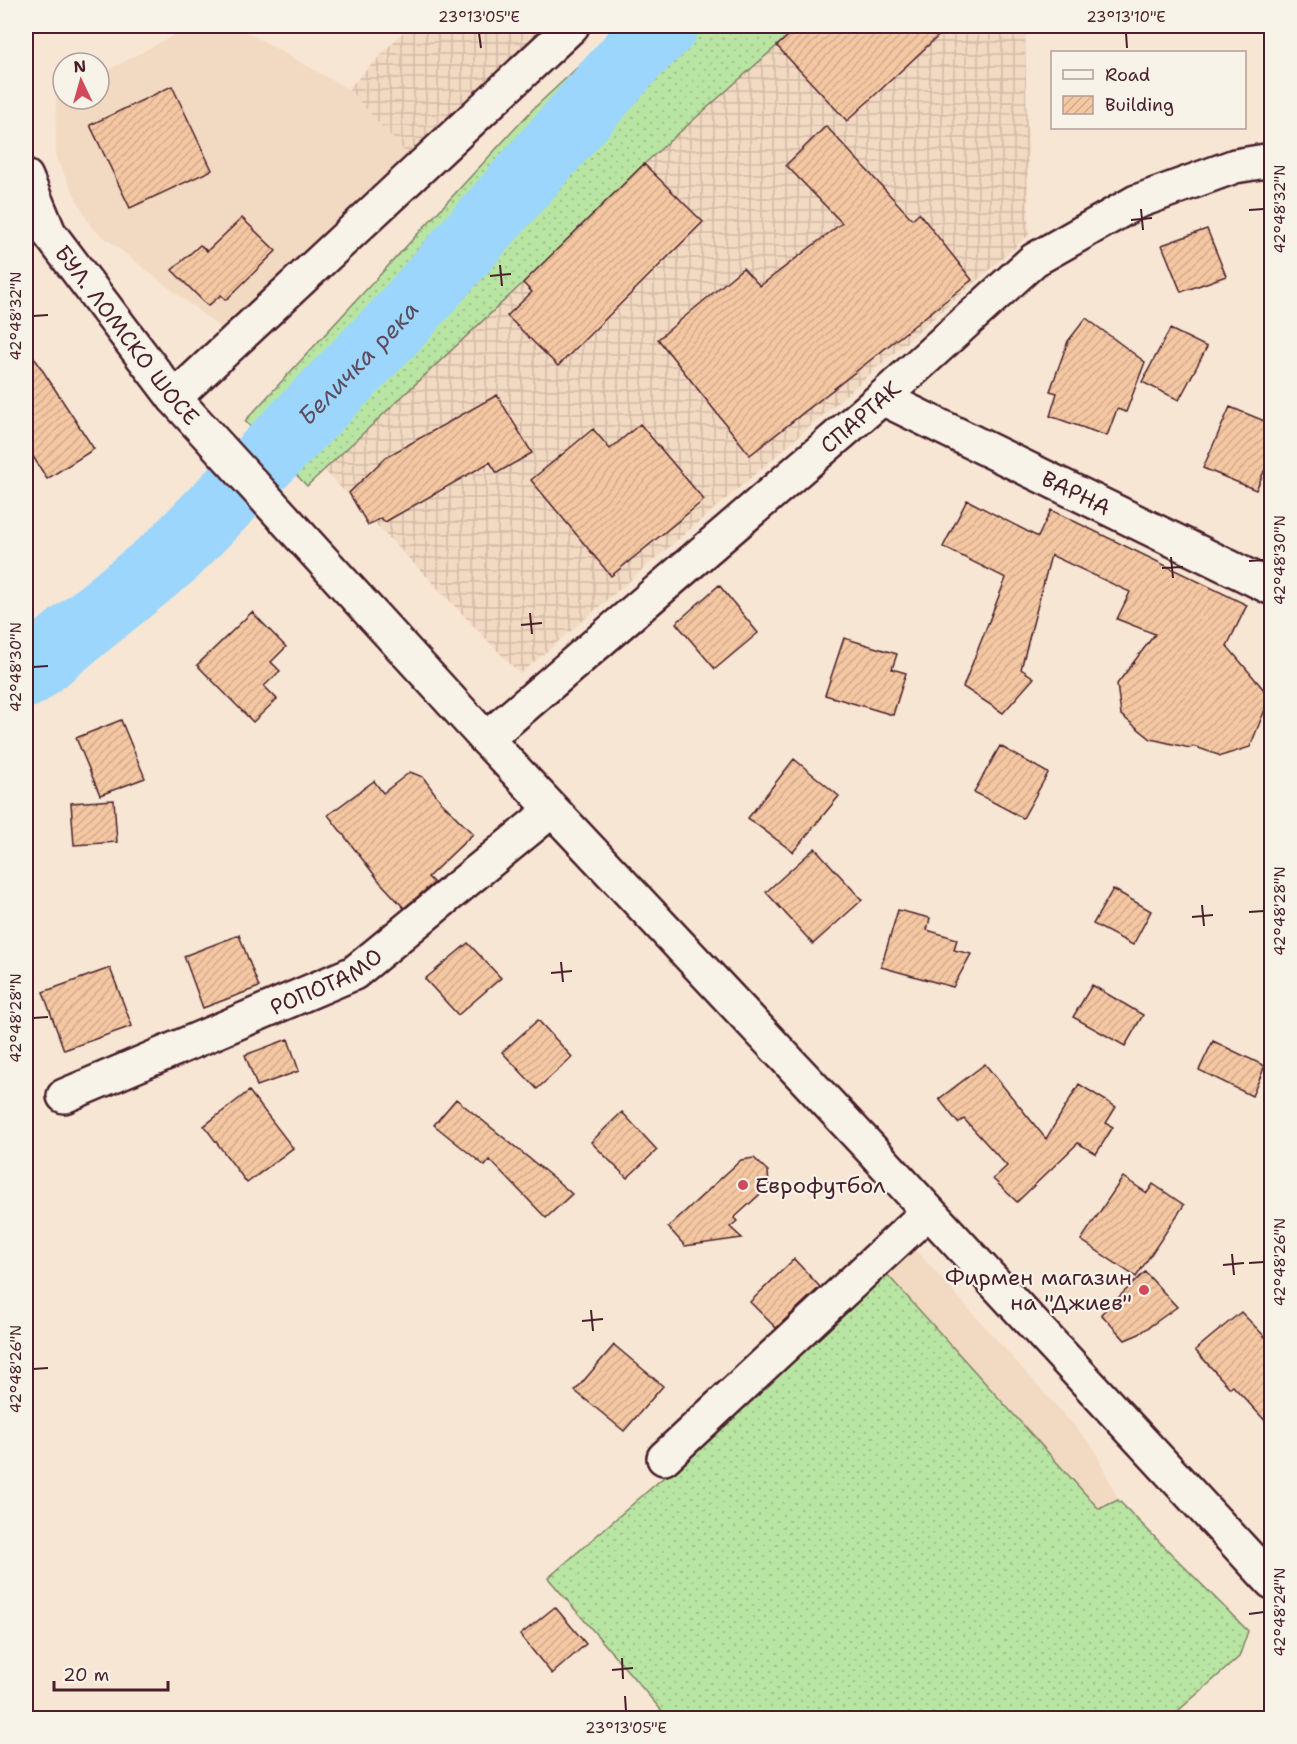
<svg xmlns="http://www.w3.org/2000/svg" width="1297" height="1744" font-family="'Shantell Sans',sans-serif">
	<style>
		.built { fill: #f2d9c2 }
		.industrial { fill: url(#industrial-grid) }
		.grass { fill: url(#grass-dots); stroke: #828267; stroke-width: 1.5 }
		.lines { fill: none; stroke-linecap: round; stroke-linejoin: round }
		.river { stroke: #9cd6fc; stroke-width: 68 }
		.building { fill: url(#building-hatch); stroke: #4a1f2b; stroke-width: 1.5 }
		.street-casing { stroke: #4a1f2b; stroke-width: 38 }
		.secondary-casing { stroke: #4a1f2b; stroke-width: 38 }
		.street { stroke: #f7f3e8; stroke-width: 33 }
		.secondary { stroke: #f7f3e8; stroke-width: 33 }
		.ticks { fill: none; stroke: #4a1f2b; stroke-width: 2 }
		.poi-dot { fill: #d1495b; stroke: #f7f3e8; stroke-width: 2 }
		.labels { text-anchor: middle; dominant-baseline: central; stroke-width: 4.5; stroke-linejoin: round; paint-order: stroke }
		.street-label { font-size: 22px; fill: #4a1f2b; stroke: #f7f3e8 }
		.poi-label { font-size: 22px; fill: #4a1f2b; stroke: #f7f3e8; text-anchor: start }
		.water-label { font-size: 24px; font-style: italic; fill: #5e4d5f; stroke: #f7f3e8 }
		.neatline { fill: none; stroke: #4a1f2b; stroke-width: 2 }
		.ticks-label { font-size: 15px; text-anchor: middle; fill: #4a1f2b }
	</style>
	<defs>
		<pattern id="industrial-grid" width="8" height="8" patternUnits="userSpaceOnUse" patternTransform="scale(1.5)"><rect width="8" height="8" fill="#f2d9c2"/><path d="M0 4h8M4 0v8" fill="none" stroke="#d1baa7"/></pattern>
		<pattern id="grass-dots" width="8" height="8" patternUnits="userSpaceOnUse" patternTransform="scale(1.5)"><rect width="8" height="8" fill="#b9e5a3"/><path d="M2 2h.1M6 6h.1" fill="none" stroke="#a1c48c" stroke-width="1.8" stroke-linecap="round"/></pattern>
		<pattern id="building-hatch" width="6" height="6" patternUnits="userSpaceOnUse" patternTransform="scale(1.5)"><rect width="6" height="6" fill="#f4c8a3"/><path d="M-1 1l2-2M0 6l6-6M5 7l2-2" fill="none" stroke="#d3ab8c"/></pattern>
	</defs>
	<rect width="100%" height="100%" fill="#f6e6d3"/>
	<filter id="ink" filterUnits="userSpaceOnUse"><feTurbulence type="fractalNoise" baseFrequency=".0167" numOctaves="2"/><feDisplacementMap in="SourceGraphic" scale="12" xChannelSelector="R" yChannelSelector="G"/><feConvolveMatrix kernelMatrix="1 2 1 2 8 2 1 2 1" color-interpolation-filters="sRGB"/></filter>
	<g filter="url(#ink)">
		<path class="built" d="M 191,26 L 236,26 L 348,89 L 408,155 L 221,328 L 91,227 L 56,158 L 56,99 L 63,95 L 63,99 L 99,99 L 99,75 Z
			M 912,1246 L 1094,1448 L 1118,1500 L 1099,1509 L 884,1271 Z"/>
		<path class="industrial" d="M 409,26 L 548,26 L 408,155 L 348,89 Z
			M 799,26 L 1025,26 L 1029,235 L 768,463 L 520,674 L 324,470 L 523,283 L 644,164 Z"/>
		<path class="grass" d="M 622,26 L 799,26 L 644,164 L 523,283 L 307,486 L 245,421 L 533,109 Z
			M 884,1271 L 1099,1509 L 1118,1500 L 1248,1631 L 1239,1657 L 1170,1718 L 668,1718 L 548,1578 L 666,1475 Z"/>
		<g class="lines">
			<path class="river" id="s1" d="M 26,674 L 171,556 L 398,323 L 636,52 L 664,26"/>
		</g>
		<path class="building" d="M 799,26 L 949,26 L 847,121 L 777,46 Z
			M 172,86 L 212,170 L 130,208 L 90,125 Z
			M 826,126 L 912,219 L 919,213 L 972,280 L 750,455 L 658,339 L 743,268 L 760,286 L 842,223 L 786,165 Z
			M 644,164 L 703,222 L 558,366 L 507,316 L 532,292 L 523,283 Z
			M 242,218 L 276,251 L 226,300 L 221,295 L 208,306 L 172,270 L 200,245 L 207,251 Z
			M 1207,229 L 1226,276 L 1181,292 L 1162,245 Z
			M 1086,318 L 1145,362 L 1126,412 L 1117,409 L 1107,436 L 1050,416 L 1057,393 L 1050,391 L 1068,341 Z
			M 1170,329 L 1207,347 L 1179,400 L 1142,382 Z
			M 26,345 L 94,449 L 47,479 L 26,445 Z
			M 497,395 L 532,453 L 497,473 L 490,462 L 385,522 L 381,518 L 368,525 L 349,493 L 386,457 Z
			M 1230,407 L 1272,424 L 1272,453 L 1256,490 L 1203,468 Z
			M 640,424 L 704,500 L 611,576 L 531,480 L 593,429 L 610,449 Z
			M 967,500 L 1038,537 L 1051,510 L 1247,605 L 1227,646 L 1270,697 L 1250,747 L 1221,756 L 1193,746 L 1190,748 L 1151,739 L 1121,715 L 1117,684 L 1155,634 L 1117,619 L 1130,592 L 1051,555 L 1021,669 L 1034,678 L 1003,713 L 963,687 L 1006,578 L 943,547 Z
			M 719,585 L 758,633 L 715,669 L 676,623 Z
			M 252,612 L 286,647 L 271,662 L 280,671 L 264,686 L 277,699 L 253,722 L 197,665 Z
			M 844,638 L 897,654 L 892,669 L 906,673 L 893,715 L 825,695 Z
			M 121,720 L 145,778 L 100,795 L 76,738 Z
			M 1000,746 L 1048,773 L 1023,818 L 974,792 Z
			M 794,759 L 839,796 L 793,852 L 748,818 Z
			M 410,772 L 423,777 L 442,803 L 473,834 L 428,877 L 434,883 L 404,908 L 380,882 L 328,815 L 374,781 L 383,793 Z
			M 114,800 L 117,842 L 74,845 L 71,803 Z
			M 815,848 L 862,900 L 813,944 L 766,892 Z
			M 1113,889 L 1151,911 L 1133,945 L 1093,924 Z
			M 898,910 L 930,918 L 927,930 L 957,939 L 954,950 L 971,954 L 953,987 L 881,967 Z
			M 239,935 L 259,987 L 203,1008 L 184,956 Z
			M 468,943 L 501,978 L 458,1015 L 425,979 Z
			M 110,968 L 132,1026 L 64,1050 L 43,992 Z
			M 1092,985 L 1143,1015 L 1125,1046 L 1073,1017 Z
			M 538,1020 L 572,1057 L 537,1089 L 502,1052 Z
			M 288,1039 L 299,1071 L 257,1086 L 245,1055 Z
			M 1213,1041 L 1265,1066 L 1252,1096 L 1199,1070 Z
			M 985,1064 L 1046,1139 L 1079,1084 L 1116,1107 L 1106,1123 L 1113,1127 L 1096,1154 L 1078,1143 L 1017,1202 L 993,1179 L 1007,1166 L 964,1119 L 958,1123 L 939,1099 Z
			M 249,1091 L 293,1148 L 247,1183 L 204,1126 Z
			M 456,1099 L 556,1180 L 572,1194 L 546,1218 L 490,1160 L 485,1166 L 434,1125 Z
			M 622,1112 L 657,1150 L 627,1178 L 591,1142 Z
			M 754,1158 L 768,1171 L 769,1186 L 734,1218 L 737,1221 L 730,1227 L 742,1238 L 685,1246 L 668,1227 L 741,1160 Z
			M 1123,1177 L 1147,1193 L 1153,1184 L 1184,1205 L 1136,1277 L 1081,1240 Z
			M 794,1259 L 820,1287 L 776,1328 L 750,1302 Z
			M 1145,1272 L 1177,1307 L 1139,1334 L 1125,1340 L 1101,1314 Z
			M 1241,1312 L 1272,1344 L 1272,1428 L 1233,1386 L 1230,1388 L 1195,1350 Z
			M 614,1345 L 663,1386 L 624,1431 L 575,1391 Z
			M 555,1607 L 586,1644 L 552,1674 L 520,1635 Z"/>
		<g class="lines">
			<defs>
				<g id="street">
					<path d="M 174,398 L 572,26"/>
					<path id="s2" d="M 882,398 L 1272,588"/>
					<path id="s3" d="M 486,739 L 882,398 L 1034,260 L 1136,202 L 1235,166 L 1272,160"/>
					<path id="s4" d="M 64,1096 L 354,973 L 552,810"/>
					<path d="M 664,1458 L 928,1212"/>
				</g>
				<g id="secondary">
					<path id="s5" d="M 26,177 L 49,233 L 174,398 L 486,739 L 870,1148 L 1272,1582"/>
				</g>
			</defs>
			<use href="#street" class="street-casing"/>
			<use href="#secondary" class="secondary-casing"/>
			<use href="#street" class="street"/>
			<use href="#secondary" class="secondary"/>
		</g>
	</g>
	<path class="ticks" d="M 479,33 L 481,48M 1126,33 L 1127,48M 1141,209 L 1143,230M 1249,210 L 1264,209M 1131,220 L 1152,218M 500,265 L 502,286M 490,276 L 511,274M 33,316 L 48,315M 1171,557 L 1173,578M 1249,561 L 1264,560M 1162,568 L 1183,567M 530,613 L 532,634M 521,625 L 542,623M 33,667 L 48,666M 1202,905 L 1204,926M 1249,912 L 1264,911M 1192,917 L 1213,915M 561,962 L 563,982M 551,973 L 572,971M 33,1018 L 48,1017M 1232,1254 L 1234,1275M 1249,1263 L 1264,1262M 1223,1265 L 1244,1263M 591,1310 L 593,1331M 582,1321 L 603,1319M 33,1369 L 48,1368M 1249,1614 L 1264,1612M 622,1658 L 623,1679M 612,1670 L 633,1668M 625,1696 L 626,1711"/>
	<g class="poi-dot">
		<circle cx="743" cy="1185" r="6"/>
		<circle cx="1144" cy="1290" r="6"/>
	</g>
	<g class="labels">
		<g class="street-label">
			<text stroke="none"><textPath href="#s5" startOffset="189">БУЛ. ЛОМСКО ШОСЕ</textPath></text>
			<text stroke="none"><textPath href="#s3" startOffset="494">СПАРТАК</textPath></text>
			<text stroke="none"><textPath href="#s2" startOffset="216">ВАРНА</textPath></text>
			<text stroke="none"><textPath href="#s4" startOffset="286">РОПОТАМО</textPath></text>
		</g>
		<g class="poi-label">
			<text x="755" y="1185">Еврофутбол</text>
			<text x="1132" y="1277" text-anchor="end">Фирмен магазин<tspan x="1132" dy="25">на "Джиев"</tspan></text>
		</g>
		<g class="water-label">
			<text stroke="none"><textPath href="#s1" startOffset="456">Беличка река</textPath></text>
		</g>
	</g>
	<rect width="1297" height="1744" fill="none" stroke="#f7f3e8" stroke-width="66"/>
	<rect x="1051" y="51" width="195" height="78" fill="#f7f3e8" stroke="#b29e9c" stroke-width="1.5"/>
	<rect x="1063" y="70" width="30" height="9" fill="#f7f3e8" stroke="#b29e9c" stroke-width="1.5"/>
	<text x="1105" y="81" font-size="18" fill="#4a1f2b">Road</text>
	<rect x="1063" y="96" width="30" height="18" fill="url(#building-hatch)" stroke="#b29e9c" stroke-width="1.5"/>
	<text x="1105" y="111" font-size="18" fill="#4a1f2b">Building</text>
	<g transform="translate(81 81) rotate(355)"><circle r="28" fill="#f7f3e8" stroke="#b29e9c" stroke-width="1.5"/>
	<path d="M0-4.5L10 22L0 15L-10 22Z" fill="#d1495b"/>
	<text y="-9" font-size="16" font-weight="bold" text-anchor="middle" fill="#4a1f2b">N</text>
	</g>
	<path d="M54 1681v9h114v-9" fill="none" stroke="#4a1f2b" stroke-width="3"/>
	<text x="63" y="1681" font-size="18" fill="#4a1f2b" stroke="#f7f3e8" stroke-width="4.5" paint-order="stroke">20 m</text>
	<rect x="33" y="33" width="1231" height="1678" class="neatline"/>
	<g class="ticks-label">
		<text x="479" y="22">23°13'05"E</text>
		<text x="1126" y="22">23°13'10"E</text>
		<text transform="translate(1280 209) rotate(-90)" y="5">42°48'32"N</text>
		<text transform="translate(16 316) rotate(-90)" y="5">42°48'32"N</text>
		<text transform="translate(1280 560) rotate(-90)" y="5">42°48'30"N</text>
		<text transform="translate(16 667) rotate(-90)" y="5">42°48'30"N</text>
		<text transform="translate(1280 911) rotate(-90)" y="5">42°48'28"N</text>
		<text transform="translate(16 1018) rotate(-90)" y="5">42°48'28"N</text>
		<text transform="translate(1280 1262) rotate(-90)" y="5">42°48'26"N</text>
		<text transform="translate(16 1369) rotate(-90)" y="5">42°48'26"N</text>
		<text transform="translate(1280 1612) rotate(-90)" y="5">42°48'24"N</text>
		<text x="626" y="1733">23°13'05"E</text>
	</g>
</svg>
